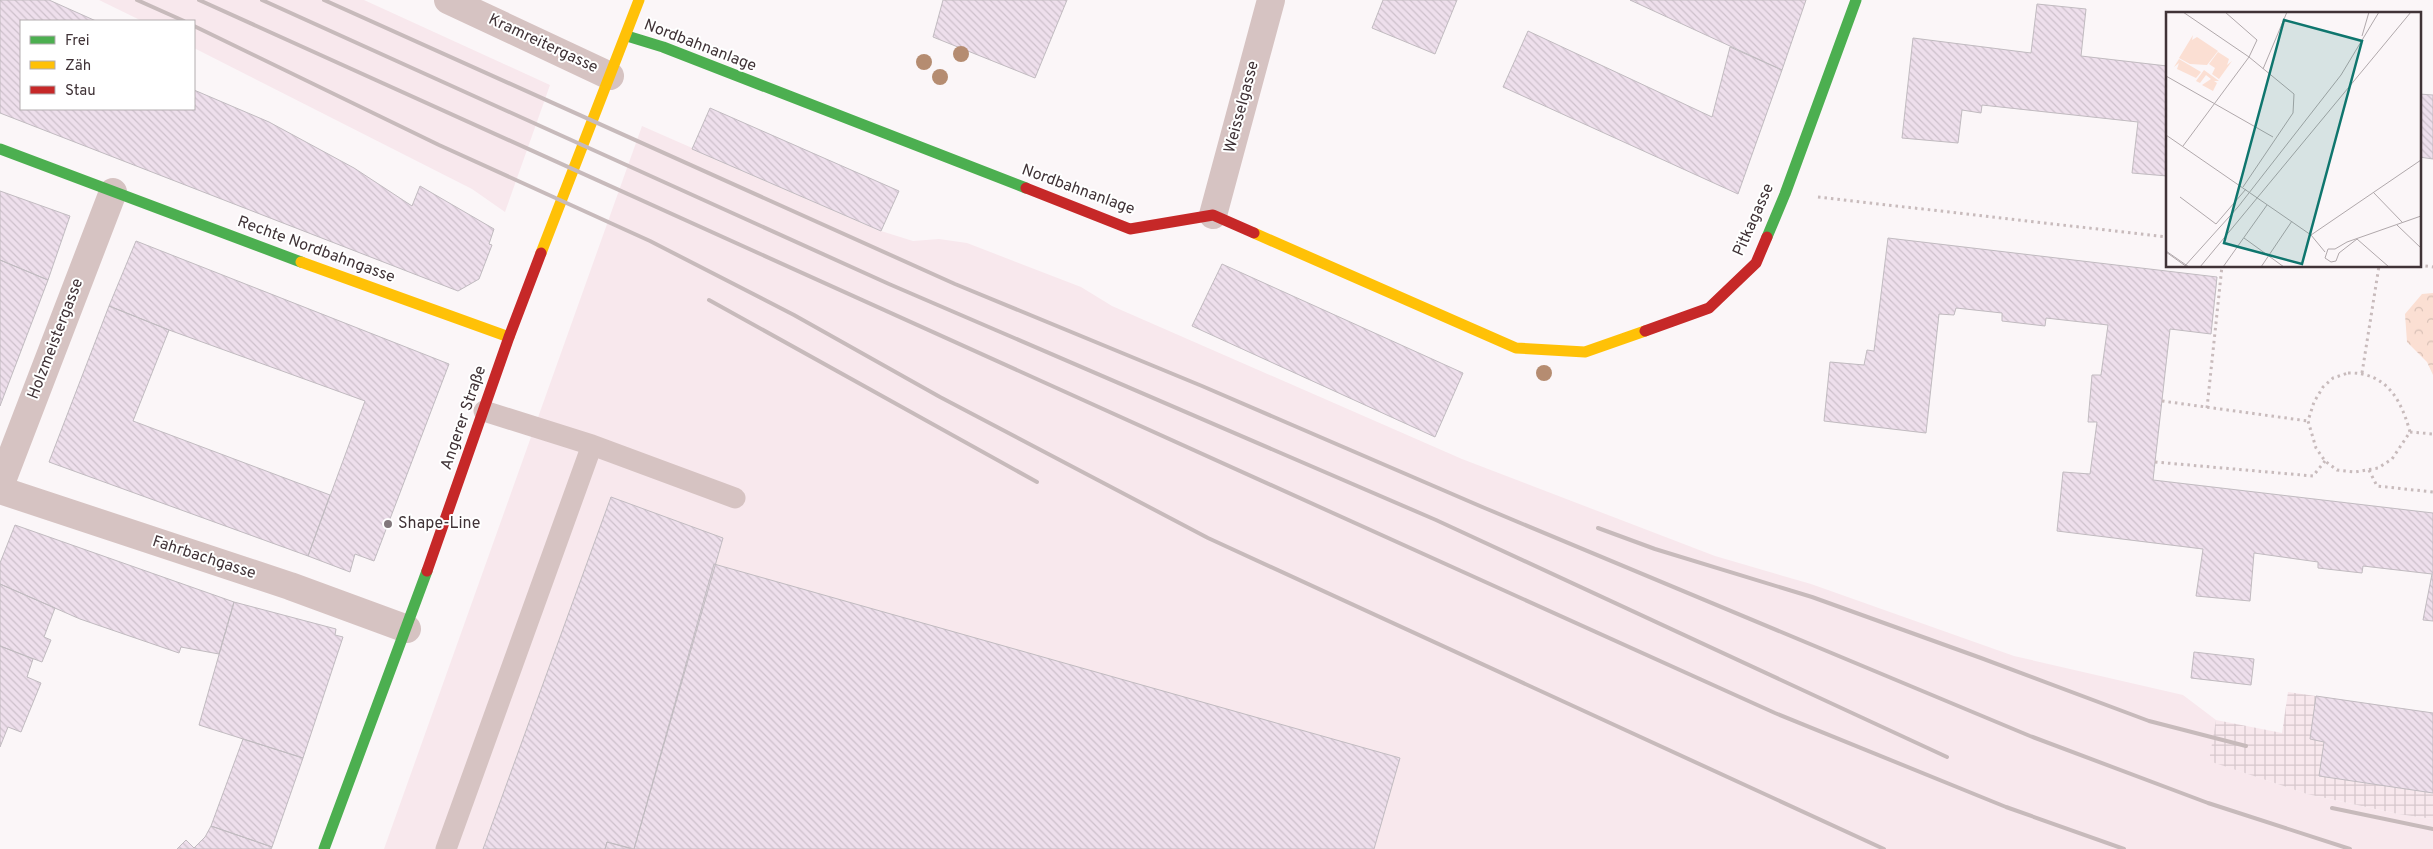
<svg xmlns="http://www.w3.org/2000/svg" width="2433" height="849" font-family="Overpass,sans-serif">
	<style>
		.built { fill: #f8e8ed }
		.industrial { fill: url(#industrial-grid) }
		.park { fill: url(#park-crowns) }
		.building { fill: url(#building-back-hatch); stroke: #c1bbc0 }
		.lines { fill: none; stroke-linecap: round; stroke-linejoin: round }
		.path { stroke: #c8bbbc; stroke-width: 3; stroke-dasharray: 2.5 4; stroke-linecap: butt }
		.lane { stroke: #d6c3c2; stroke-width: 21 }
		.street { stroke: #d6c3c2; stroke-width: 28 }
		.fast { stroke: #4caf50; stroke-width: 11 }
		.slow { stroke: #ffc107; stroke-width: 11 }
		.jam { stroke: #c62828; stroke-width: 11 }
		.rail { stroke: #c7babb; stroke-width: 4 }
		.tree { fill: #b58c71 }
		.poi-dot { fill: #81777b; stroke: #fff; stroke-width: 2 }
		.labels { text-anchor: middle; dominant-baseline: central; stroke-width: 4; stroke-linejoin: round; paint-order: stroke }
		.street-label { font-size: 16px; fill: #403337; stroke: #fff }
		.poi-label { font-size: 16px; fill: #403337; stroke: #fff; text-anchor: start }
		.inset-road { fill: none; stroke: #b0a8ab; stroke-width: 1 }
		.view { fill: #0f766e; fill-opacity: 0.15; stroke: #0f766e; stroke-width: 2.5 }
		.inset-edge { fill: none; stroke: #403337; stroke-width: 2.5 }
	</style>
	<defs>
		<pattern id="industrial-grid" width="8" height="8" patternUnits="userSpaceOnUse" patternTransform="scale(1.25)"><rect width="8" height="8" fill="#f8e8ed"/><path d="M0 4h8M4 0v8" fill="none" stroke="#d6c7cc"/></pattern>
		<pattern id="park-crowns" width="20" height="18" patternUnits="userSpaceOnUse" patternTransform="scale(1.25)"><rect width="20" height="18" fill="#fbdfd3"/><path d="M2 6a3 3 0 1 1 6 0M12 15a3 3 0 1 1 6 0" fill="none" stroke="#d8c0b6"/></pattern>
		<pattern id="building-back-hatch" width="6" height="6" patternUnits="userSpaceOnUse" patternTransform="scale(1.25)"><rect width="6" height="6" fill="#eedfec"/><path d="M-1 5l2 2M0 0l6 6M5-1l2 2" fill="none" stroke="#cdc0cb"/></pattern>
	</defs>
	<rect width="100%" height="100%" fill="#fbf6f8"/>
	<path class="built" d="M 99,0 L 364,0 L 550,85 L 505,212 L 472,189 L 194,48 L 194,21 L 142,21 Z
		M 642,126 L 881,231 L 913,241 L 939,239 L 967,243 L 1081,287 L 1112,306 L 1462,459 L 1715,556 L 1811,584 L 2014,656 L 2183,695 L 2216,720 L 2210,761 L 2307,794 L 2398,814 L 2433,819 L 2433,849 L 384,849 Z"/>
	<path class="industrial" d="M 2288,692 L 2433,713 L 2433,819 L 2398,814 L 2307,794 L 2209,761 L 2216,720 L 2282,733 Z"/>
	<path class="park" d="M 2433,293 L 2433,375 L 2427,362 L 2407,342 L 2405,314 L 2422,294 Z"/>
	<path class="building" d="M 0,0 L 49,0 L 96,21 L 21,21 L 21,109 L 194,109 L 194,90 L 269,122 L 354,168 L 412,206 L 420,186 L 494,229 L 489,244 L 492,245 L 479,279 L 458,291 L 0,113 Z
		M 943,0 L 1067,0 L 1035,78 L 933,37 Z
		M 1383,0 L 1457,0 L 1435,54 L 1372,28 Z
		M 1630,0 L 1806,0 L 1782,70 Z
		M 2037,4 L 2086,9 L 2081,56 L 2167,66 L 2167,176 L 2132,173 L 2138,122 L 1982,105 L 1981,113 L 1962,110 L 1958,143 L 1902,138 L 1913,38 L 2031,53 Z
		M 1528,31 L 1712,117 L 1730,47 L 1782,70 L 1738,194 L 1503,87 Z
		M 2419,94 L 2433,95 L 2433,159 L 2419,157 Z
		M 710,108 L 899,191 L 881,231 L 692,149 Z
		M 0,191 L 70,216 L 48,280 L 0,260 Z
		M 1888,238 L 2217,277 L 2211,334 L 2170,329 L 2153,480 L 2433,513 L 2433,621 L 2423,620 L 2432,574 L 2363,566 L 2362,573 L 2318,568 L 2318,562 L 2254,553 L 2250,601 L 2196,596 L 2203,549 L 2057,531 L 2063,472 L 2090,474 L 2097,422 L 2088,422 L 2092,375 L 2101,375 L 2108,325 L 2046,318 L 2045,326 L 2002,321 L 2002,313 L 1956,308 L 1954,315 L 1939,314 L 1926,433 L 1824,421 L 1830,362 L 1864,365 L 1867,350 L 1874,351 Z
		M 136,241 L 449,364 L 374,561 L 355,554 L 350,572 L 308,556 L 365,401 L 169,330 L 109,306 Z
		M 0,260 L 48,280 L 0,406 Z
		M 1222,264 L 1463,373 L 1435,437 L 1192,326 Z
		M 109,306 L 169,330 L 133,421 L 330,495 L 308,556 L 49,462 Z
		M 611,497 L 723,538 L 634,849 L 607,842 L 605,849 L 483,849 Z
		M 15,525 L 234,602 L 219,654 L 181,647 L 179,653 L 80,619 L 0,584 L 0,563 Z
		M 714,564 L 1400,758 L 1374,849 L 634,849 Z
		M 0,584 L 55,608 L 44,637 L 51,640 L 42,662 L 0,646 Z
		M 234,602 L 336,629 L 335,635 L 343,637 L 303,758 L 199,725 Z
		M 0,646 L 33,659 L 27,677 L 41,683 L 21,732 L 8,727 L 0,747 Z
		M 2194,652 L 2254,659 L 2251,685 L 2191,678 Z
		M 2316,696 L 2433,713 L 2433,793 L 2319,776 L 2324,742 L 2310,739 Z
		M 243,739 L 303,758 L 272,847 L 211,826 Z
		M 211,826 L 272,847 L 271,849 L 177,849 L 186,840 L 194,848 L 205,837 Z
		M 607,842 L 632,849 L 605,849 Z"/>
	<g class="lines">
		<path class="path" d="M 1818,197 L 2167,237
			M 2419,265 L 2433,267
			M 2348,373 C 2386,372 2401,399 2410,432 L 2392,459 L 2378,468 L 2355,472 L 2337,470 L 2325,461 L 2316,448 L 2308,421 L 2314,402 L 2323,387 L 2333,378 Z
			M 2362,373 L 2379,266
			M 2162,401 L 2308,421
			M 2207,408 L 2222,266
			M 2410,432 L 2433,434
			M 2155,462 L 2313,476 L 2325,461
			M 2369,470 L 2377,486 L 2433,492"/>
		<path class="lane" d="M 484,411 L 592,445 L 735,498
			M 446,849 L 592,445"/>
		<path class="street" d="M 448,0 L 610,76
			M 1213,215 L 1271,0
			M 0,486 L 113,192
			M 0,490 L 290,586 L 407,629"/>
		<path class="fast" d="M 627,36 L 663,47 L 1026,188
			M 0,149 L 301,262
			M 1767,237 L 1785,194 L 1856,0
			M 324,849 L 427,571"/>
		<path class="slow" d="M 1254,233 L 1516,348 L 1585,352 L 1645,331
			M 541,253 L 639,0
			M 301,262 L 509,337"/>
		<path class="jam" d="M 1026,188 L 1130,229 L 1213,215 L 1254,233
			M 1645,331 L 1709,308 L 1756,263 L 1767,237
			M 427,571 L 509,337 L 541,253"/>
		<path class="rail" d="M 137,0 L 184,21
			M 199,0 L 1775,713 L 2006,807 L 2124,849
			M 262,0 L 889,284 L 1436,520 L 1947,757
			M 324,0 L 955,284 L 1202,386 L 1487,509 L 2030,736 L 2208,803 L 2350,849
			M 194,26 L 439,145 L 650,241 L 794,315 L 940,397 L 1208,538 L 1884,849
			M 709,300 L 1037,482
			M 1598,528 L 1655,549 L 1812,597 L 1981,658 L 2149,721 L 2246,746
			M 2332,808 L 2433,829"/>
	</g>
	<g class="tree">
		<circle cx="961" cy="54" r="8"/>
		<circle cx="924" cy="62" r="8"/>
		<circle cx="940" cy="77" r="8"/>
		<circle cx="1544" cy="373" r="8"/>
	</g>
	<circle class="poi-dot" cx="388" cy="524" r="5"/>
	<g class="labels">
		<g class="street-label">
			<text transform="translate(543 44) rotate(25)">Kramreitergasse</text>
			<text transform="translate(700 46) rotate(21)">Nordbahnanlage</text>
			<text transform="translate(1242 107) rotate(-75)">Weisselgasse</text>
			<text transform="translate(1078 190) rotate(20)">Nordbahnanlage</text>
			<text transform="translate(1754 220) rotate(-66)">Pitkagasse</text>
			<text transform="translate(316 250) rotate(20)">Rechte Nordbahngasse</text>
			<text transform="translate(56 339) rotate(-69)">Holzmeistergasse</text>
			<text transform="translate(464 418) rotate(-71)">Angerer Straße</text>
			<text transform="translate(204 558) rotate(18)">Fahrbachgasse</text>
		</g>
		<g class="poi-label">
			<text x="398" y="524">Shape-Line</text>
		</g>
	</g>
	<g transform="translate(2166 12)">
		<rect width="255" height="255" fill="#fbf6f8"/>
		<path d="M 27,23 L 26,28 L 31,25 L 52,39 L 41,53 L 24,52 L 13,46 ZM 52,40 L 63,47 L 61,53 L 66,49 L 53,67 L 46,62 L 49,56 L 43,52 ZM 13,47 L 35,60 L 30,66 L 11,57 L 13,51 L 8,55 ZM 38,58 L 53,69 L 48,69 L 51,71 L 47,79 L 36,73 L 45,67 L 40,63 L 34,71 L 30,69 Z" fill="#fbdfd3"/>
		<path class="inset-road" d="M 17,0 L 83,45 L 128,82 L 127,101 L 77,175M 196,24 L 203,0M 97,57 L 121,0M 0,64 L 107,125M 0,123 L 145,223 L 159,240M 17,134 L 83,45 L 91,28 L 59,0M 207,180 L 237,211M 14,185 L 50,212 L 80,177M 231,213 L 255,236M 145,223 L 255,148M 78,226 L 118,255M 191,227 L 223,255M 191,227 L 173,241 L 170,249 L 165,250 L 159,246 L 162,237 L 169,237 L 181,230 L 255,204M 0,239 L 23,255M 0,240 L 21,255M 18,255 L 72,195 L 175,63 L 213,0M 34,255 L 245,0M 57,255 L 101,193M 95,255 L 126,209"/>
		<path class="view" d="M 118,8 L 196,29 L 136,252 L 58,231 Z"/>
		<rect width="255" height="255" class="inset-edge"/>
	</g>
	<rect x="20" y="20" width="175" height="90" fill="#ffffff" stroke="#b3adaf"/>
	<rect x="30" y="36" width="25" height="8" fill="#4caf50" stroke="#b3adaf"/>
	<text x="65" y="45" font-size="15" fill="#403337">Frei</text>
	<rect x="30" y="61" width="25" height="8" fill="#ffc107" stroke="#b3adaf"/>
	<text x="65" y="70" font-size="15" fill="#403337">Zäh</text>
	<rect x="30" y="86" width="25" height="8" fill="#c62828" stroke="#b3adaf"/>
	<text x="65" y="95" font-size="15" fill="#403337">Stau</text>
</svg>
